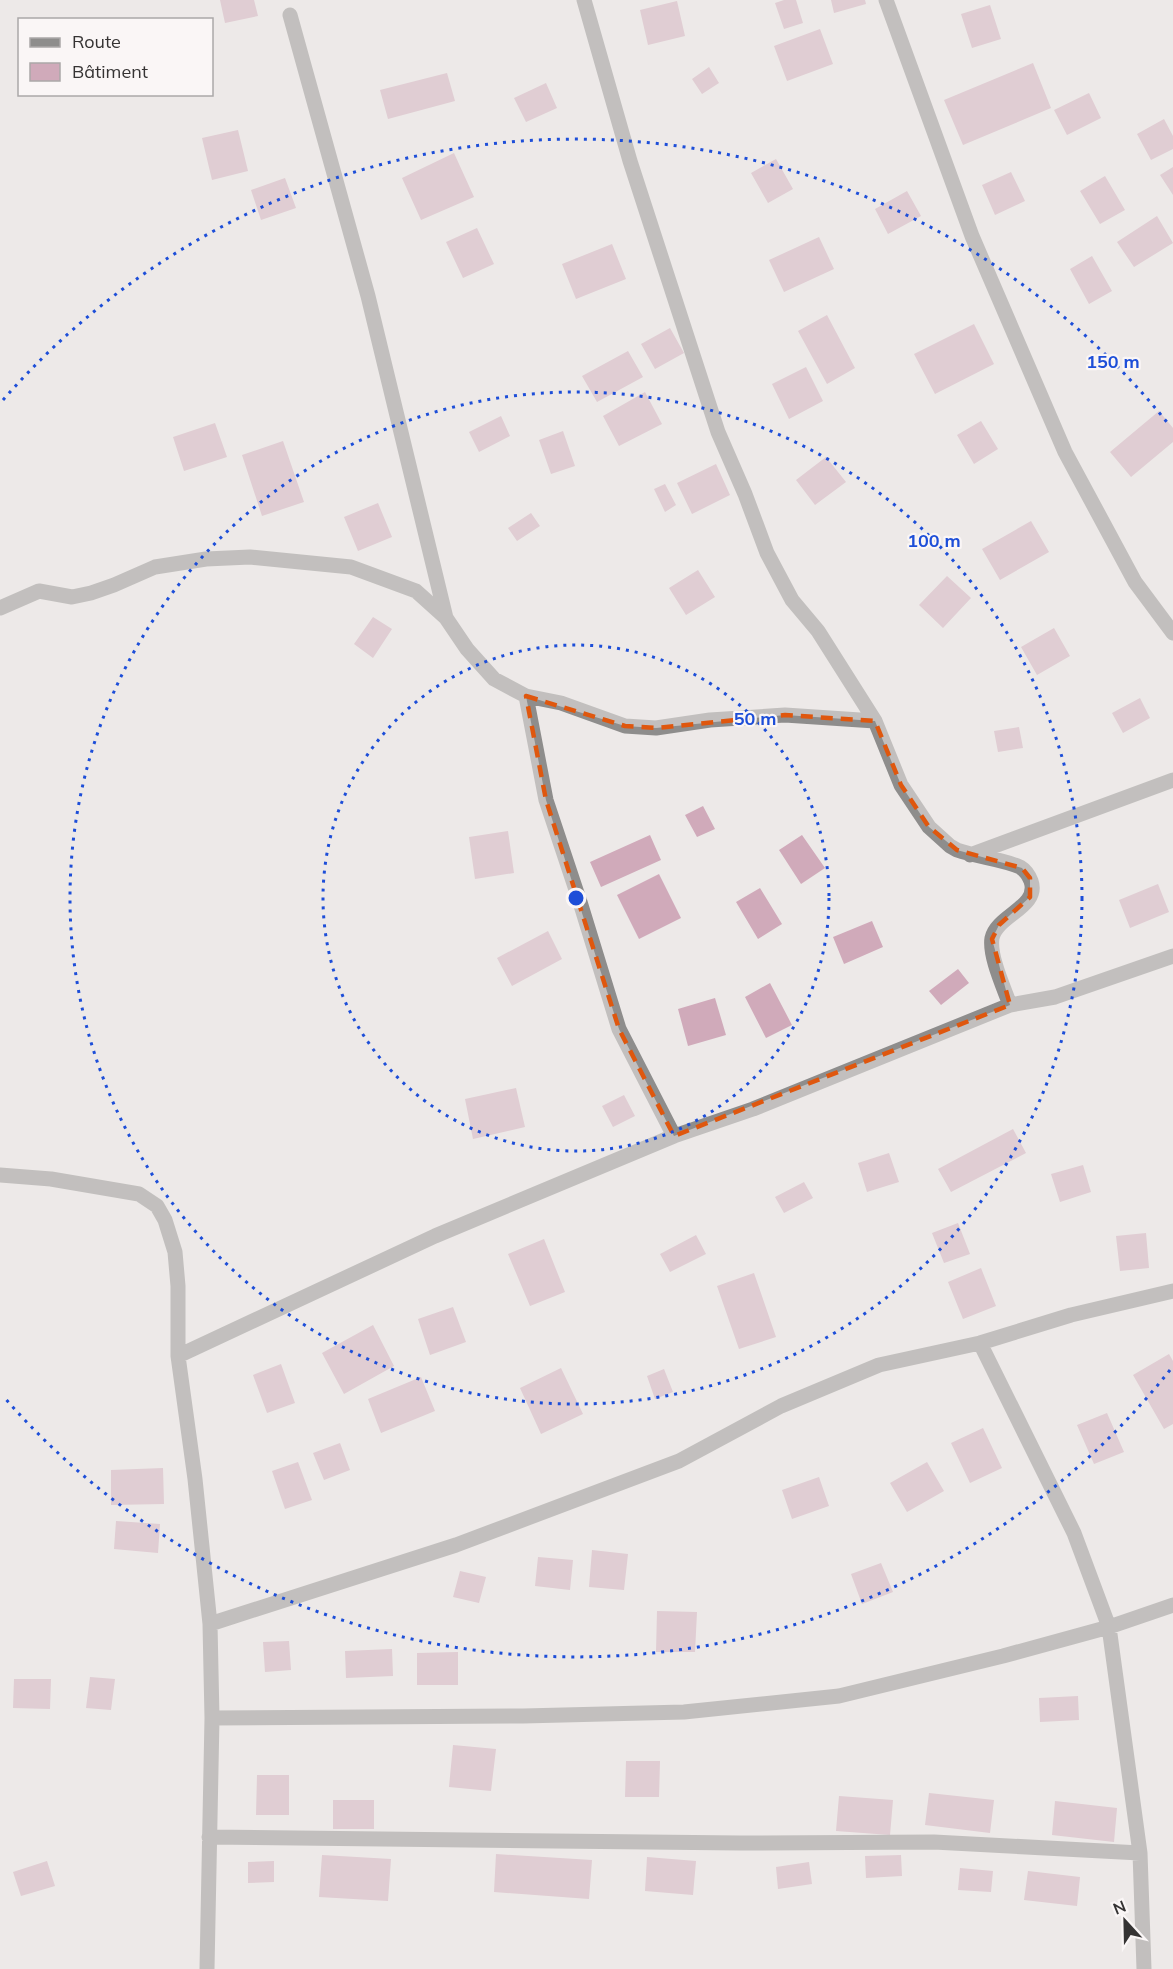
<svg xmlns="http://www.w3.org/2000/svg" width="1173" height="1969" font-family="Mulish,sans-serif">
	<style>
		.building { fill: #d0aaba }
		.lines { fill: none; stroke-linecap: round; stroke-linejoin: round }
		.minor { stroke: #8e8d8c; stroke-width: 15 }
		.marked { fill: none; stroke: #df570e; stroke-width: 4.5; stroke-dasharray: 12 8; stroke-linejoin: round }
		.ring { fill: none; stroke: #1d4ed8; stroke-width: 3; stroke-dasharray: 3 6 }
		.centre { fill: #1d4ed8; stroke: #faf6f6; stroke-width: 3 }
		.ring-label { font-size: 18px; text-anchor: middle; font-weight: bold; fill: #1d4ed8; stroke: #faf6f6; stroke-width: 4.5; stroke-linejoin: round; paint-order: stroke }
	</style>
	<rect width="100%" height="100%" fill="#ede9e8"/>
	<path class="building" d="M 220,0 L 254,0 L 258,16 L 225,23 Z
		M 784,0 L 796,0 L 803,23 L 784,29 L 775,3 Z
		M 831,0 L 865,0 L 866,4 L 834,13 Z
		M 677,1 L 685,36 L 648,45 L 640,10 Z
		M 990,5 L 1001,39 L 972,48 L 961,14 Z
		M 820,29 L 833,64 L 787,81 L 774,46 Z
		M 1033,63 L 1051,108 L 963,145 L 944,100 Z
		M 709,67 L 719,83 L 702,94 L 692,79 Z
		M 447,73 L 455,101 L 388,119 L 380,90 Z
		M 546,83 L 557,108 L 526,122 L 514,98 Z
		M 1089,93 L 1101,118 L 1067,135 L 1054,110 Z
		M 1164,119 L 1173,136 L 1173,149 L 1151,160 L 1137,134 Z
		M 238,130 L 248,171 L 212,180 L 202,138 Z
		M 454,153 L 474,197 L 421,220 L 402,178 Z
		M 776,159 L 793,189 L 768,203 L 751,173 Z
		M 1173,167 L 1173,195 L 1160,175 Z
		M 1011,172 L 1025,201 L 995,215 L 982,185 Z
		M 1105,176 L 1125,210 L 1100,224 L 1080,191 Z
		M 285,178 L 296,208 L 261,220 L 251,190 Z
		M 907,191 L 921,216 L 888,234 L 875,209 Z
		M 1157,216 L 1173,243 L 1134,267 L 1117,242 Z
		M 477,228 L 494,264 L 463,278 L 446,242 Z
		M 819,237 L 834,269 L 784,292 L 769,260 Z
		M 612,244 L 626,279 L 576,299 L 562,264 Z
		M 1092,256 L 1112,291 L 1089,304 L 1070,269 Z
		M 827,315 L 855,368 L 827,384 L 798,331 Z
		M 974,324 L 994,364 L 935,394 L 914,354 Z
		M 670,328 L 684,353 L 655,369 L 641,344 Z
		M 628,351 L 643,377 L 597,402 L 582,376 Z
		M 806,367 L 823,401 L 789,419 L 772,384 Z
		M 645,392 L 662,424 L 619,446 L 603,416 Z
		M 1159,411 L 1173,428 L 1173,442 L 1131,477 L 1110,452 Z
		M 501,416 L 510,436 L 479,452 L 469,432 Z
		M 981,421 L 998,449 L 974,464 L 957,435 Z
		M 215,423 L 227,457 L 184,471 L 173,437 Z
		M 563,431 L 575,466 L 551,474 L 539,440 Z
		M 283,441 L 304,502 L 262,516 L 242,455 Z
		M 826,457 L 846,482 L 815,505 L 796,480 Z
		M 716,464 L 730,495 L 692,514 L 677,483 Z
		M 665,484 L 676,505 L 665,512 L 654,489 Z
		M 378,503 L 392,537 L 358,551 L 344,517 Z
		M 531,513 L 540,526 L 517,541 L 508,528 Z
		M 1031,521 L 1049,552 L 1000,580 L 982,549 Z
		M 698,570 L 715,597 L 686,615 L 669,588 Z
		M 947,576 L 971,598 L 943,628 L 919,605 Z
		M 373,617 L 392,629 L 373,658 L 354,644 Z
		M 1054,628 L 1070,656 L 1037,675 L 1021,647 Z
		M 1140,698 L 1150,718 L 1123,733 L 1112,713 Z
		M 1019,727 L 1023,748 L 998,752 L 994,731 Z
		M 703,806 L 715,829 L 697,837 L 685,815 Z
		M 508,831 L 514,873 L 475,879 L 469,837 Z
		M 650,835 L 661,860 L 601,887 L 590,862 Z
		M 802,835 L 825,868 L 801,884 L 779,850 Z
		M 659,874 L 681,918 L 639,939 L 617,895 Z
		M 1158,884 L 1169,912 L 1130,928 L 1119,900 Z
		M 760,888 L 782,924 L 758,939 L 736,902 Z
		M 872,921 L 883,947 L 844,964 L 833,937 Z
		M 548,931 L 562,959 L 512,986 L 497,958 Z
		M 958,969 L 969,983 L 941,1005 L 929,991 Z
		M 770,983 L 792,1025 L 766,1038 L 745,997 Z
		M 715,998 L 726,1035 L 688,1046 L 678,1009 Z
		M 516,1088 L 525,1127 L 473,1139 L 465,1099 Z
		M 624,1095 L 635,1116 L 613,1127 L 602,1106 Z
		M 1013,1129 L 1026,1153 L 951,1192 L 938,1169 Z
		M 889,1153 L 899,1182 L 867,1192 L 858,1163 Z
		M 1083,1165 L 1091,1192 L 1060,1202 L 1051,1174 Z
		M 804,1182 L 813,1198 L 784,1213 L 775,1197 Z
		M 958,1223 L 970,1254 L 944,1263 L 932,1233 Z
		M 1146,1233 L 1149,1268 L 1120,1271 L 1116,1236 Z
		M 696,1235 L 706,1254 L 670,1272 L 660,1254 Z
		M 544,1239 L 565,1292 L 530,1306 L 508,1254 Z
		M 981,1268 L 996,1306 L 963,1319 L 948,1282 Z
		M 754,1273 L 776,1337 L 739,1349 L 717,1286 Z
		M 453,1307 L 466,1342 L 430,1355 L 418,1319 Z
		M 373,1325 L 394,1366 L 344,1394 L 322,1353 Z
		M 1169,1354 L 1173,1361 L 1173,1424 L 1164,1429 L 1133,1375 Z
		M 281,1364 L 295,1403 L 267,1413 L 253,1375 Z
		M 561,1368 L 583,1414 L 541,1434 L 520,1388 Z
		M 664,1369 L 673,1392 L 655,1399 L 647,1376 Z
		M 421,1377 L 435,1411 L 381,1433 L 368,1399 Z
		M 1107,1413 L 1124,1452 L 1094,1464 L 1077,1425 Z
		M 983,1428 L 1002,1468 L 970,1483 L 951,1443 Z
		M 340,1443 L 350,1470 L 324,1480 L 313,1453 Z
		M 298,1462 L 312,1500 L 285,1509 L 272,1471 Z
		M 927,1462 L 944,1491 L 907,1512 L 890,1483 Z
		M 163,1468 L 164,1504 L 111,1505 L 111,1470 Z
		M 819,1477 L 829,1506 L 792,1519 L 782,1490 Z
		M 116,1521 L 160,1524 L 158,1553 L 114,1549 Z
		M 592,1550 L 628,1554 L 624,1590 L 589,1587 Z
		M 538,1557 L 573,1560 L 570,1590 L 535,1586 Z
		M 881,1563 L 893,1592 L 862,1604 L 851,1574 Z
		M 460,1571 L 486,1577 L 479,1603 L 453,1597 Z
		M 657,1611 L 697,1612 L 695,1652 L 656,1652 Z
		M 289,1641 L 291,1670 L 265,1672 L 263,1642 Z
		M 392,1649 L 393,1676 L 346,1678 L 345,1651 Z
		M 458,1652 L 458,1685 L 417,1685 L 417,1653 Z
		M 90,1677 L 115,1679 L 111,1710 L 86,1708 Z
		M 14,1679 L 51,1679 L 50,1709 L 13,1708 Z
		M 1078,1696 L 1079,1720 L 1040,1722 L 1039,1698 Z
		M 453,1745 L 496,1749 L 491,1791 L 449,1787 Z
		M 626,1761 L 660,1761 L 659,1797 L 625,1797 Z
		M 257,1775 L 289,1775 L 289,1815 L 256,1815 Z
		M 929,1793 L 994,1800 L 990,1833 L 925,1825 Z
		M 839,1796 L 893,1800 L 890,1835 L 836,1831 Z
		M 333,1800 L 374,1800 L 374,1829 L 333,1829 Z
		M 1055,1801 L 1117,1808 L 1114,1842 L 1052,1835 Z
		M 496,1854 L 592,1860 L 589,1899 L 494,1892 Z
		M 322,1855 L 391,1859 L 388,1901 L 319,1897 Z
		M 901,1855 L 902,1876 L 866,1878 L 865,1856 Z
		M 647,1857 L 696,1861 L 693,1895 L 645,1891 Z
		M 47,1861 L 55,1886 L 21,1896 L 13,1872 Z
		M 274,1861 L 274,1882 L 248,1883 L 248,1862 Z
		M 809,1862 L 812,1884 L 778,1889 L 776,1867 Z
		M 960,1868 L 993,1871 L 991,1892 L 958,1890 Z
		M 1028,1871 L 1080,1877 L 1077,1906 L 1024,1900 Z"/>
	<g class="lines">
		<path class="minor" d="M 584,0 L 630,161 L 718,432 L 745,494 L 767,553 L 792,600 L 818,631 L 875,721 L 901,785 L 929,827 L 950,846 L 957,850 C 977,857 1002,859 1020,867 C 1025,870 1029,876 1031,881 C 1040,907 997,915 992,938 C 989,956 1004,988 1010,1005
			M 886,0 L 972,236 L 1065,452 L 1135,582 L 1173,633
			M 290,15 L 368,296 L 446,618
			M 0,608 L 39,591 L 72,597 L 91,593 L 114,585 L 155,567 L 206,559 L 250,557 L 351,567 L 416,591 L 446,618 L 467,649 L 494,679 L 526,696 L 561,703 L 625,726 L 656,728 L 710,720 L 785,715 L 875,721
			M 526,696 L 546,800 L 580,902 L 619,1029 L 674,1136
			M 970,855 L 1173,780
			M 0,1175 L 51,1179 L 139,1194 L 157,1206 L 165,1220 L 175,1252 L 178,1286 L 178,1356 L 195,1479 L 210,1624 L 212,1718 L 207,1969
			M 980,1343 L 1074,1533 L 1109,1627 L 1140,1853 L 1144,1969
			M 178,1356 L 435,1236 L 674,1136 L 753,1109 L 1010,1005 L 1055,997 L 1173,956
			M 210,1624 L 456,1545 L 679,1461 L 781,1406 L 879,1365 L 980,1343 L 1071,1315 L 1173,1291
			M 212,1718 L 523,1716 L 684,1712 L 839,1696 L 1003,1656 L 1109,1627 L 1173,1605
			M 209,1837 L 740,1843 L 934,1842 L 1140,1853"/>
	</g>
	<path d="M0 0H1173V1969H0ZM 526,696 L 625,726 L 656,728 L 785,715 L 875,721 L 901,785 L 929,827 L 957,850 L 1022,868 L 1030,878 L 1030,897 L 999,925 L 992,939 L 1010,1005 L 674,1136 L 619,1029 L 546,800 Z" fill="#ede9e8" fill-opacity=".55" fill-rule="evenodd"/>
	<path class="marked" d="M 526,696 L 625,726 L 656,728 L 785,715 L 875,721 L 901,785 L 929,827 L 957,850 L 1022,868 L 1030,878 L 1030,897 L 999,925 L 992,939 L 1010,1005 L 674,1136 L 619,1029 L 546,800 Z"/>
	<g class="ring">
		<circle cx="576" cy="898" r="253"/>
		<circle cx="576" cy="898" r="506"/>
		<path d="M1170 1370A759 759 0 0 1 3 1396M3 400A759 759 0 0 1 1170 426"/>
	</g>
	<circle cx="576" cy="898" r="9" class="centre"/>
	<g class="ring-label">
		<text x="1113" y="368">150 m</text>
		<text x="934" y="547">100 m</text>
		<text x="755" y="725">50 m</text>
	</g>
	<rect x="18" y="18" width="195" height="78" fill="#faf6f6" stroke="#aba8a8" stroke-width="1.5"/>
	<rect x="30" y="38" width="30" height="9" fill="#8e8d8c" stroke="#aba8a8" stroke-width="1.5"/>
	<text x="72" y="48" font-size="18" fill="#353333">Route</text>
	<rect x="30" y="63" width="30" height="18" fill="#d0aaba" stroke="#aba8a8" stroke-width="1.5"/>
	<text x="72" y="78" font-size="18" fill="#353333">Bâtiment</text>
	<g transform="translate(1125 1921) rotate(338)" stroke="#faf6f6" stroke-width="4.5" paint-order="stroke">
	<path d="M0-4.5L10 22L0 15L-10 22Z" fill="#353333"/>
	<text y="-9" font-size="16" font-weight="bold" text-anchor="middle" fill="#353333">N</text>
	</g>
</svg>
